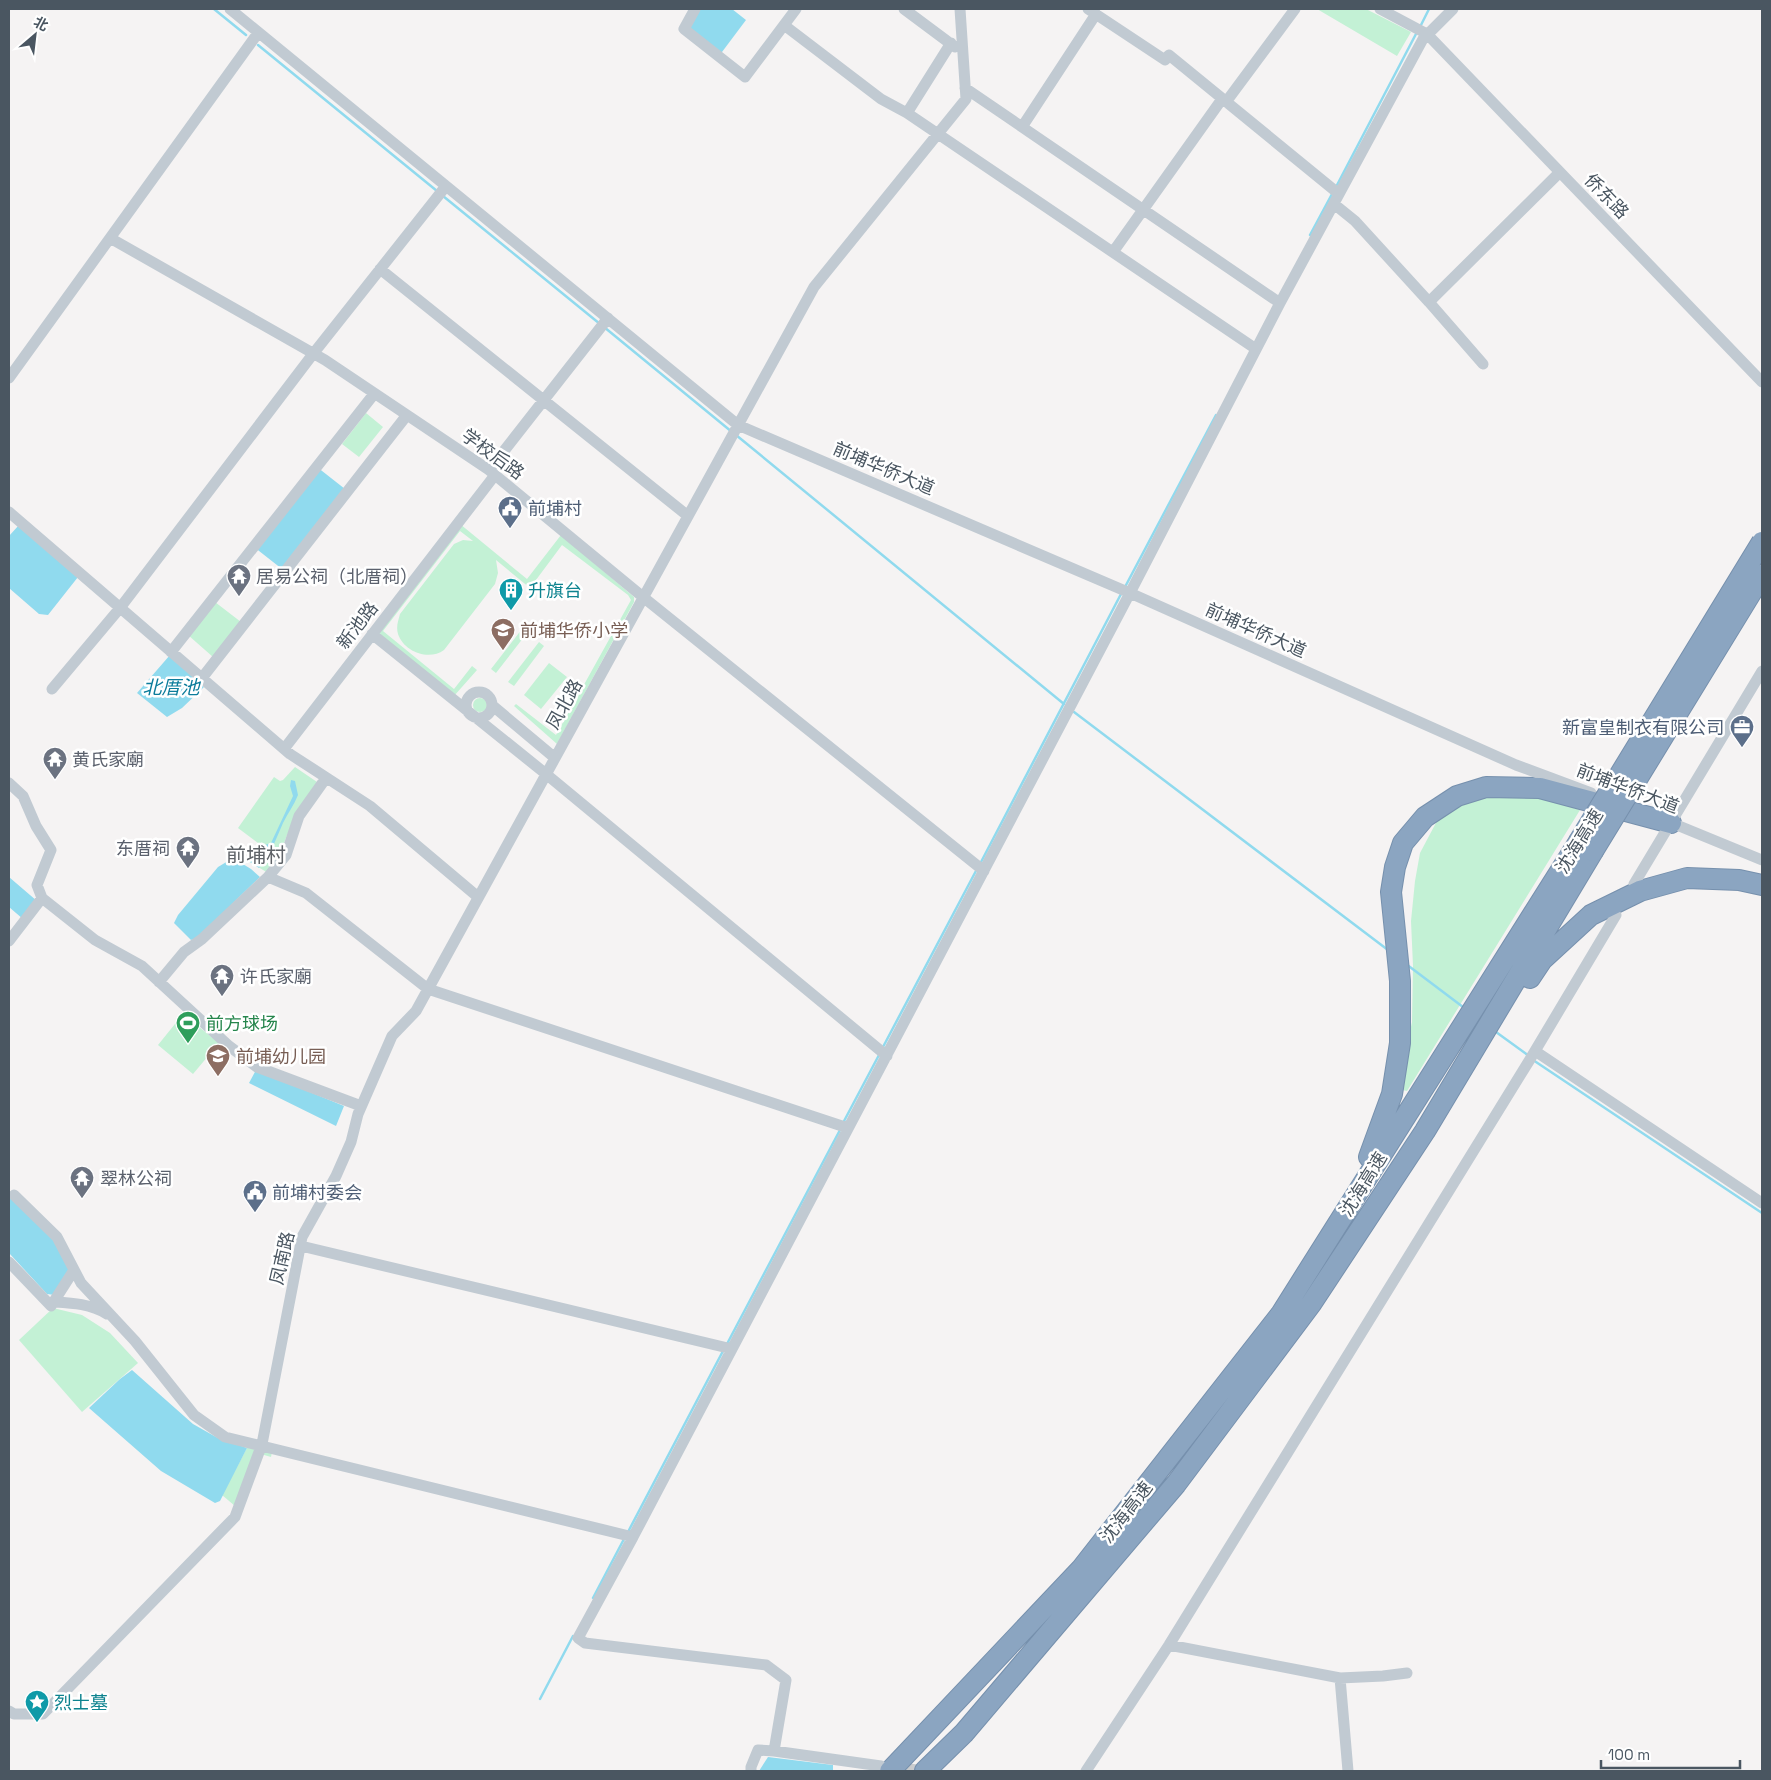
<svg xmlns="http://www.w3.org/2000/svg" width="1771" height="1780" font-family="'Space Grotesk','Noto Sans SC',sans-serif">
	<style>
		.green { fill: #c3f1d5 }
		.water { fill: #90daee }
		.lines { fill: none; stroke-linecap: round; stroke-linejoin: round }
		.stream { stroke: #90daee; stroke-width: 2.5 }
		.minor-tunnel { stroke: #caccce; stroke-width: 11; stroke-dasharray: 11 5.5; stroke-linecap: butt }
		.motorway-casing { stroke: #7690ad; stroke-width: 22 }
		.minor { stroke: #c1cad2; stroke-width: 11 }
		.motorway { stroke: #8ba5c1; stroke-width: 20 }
		.motorway-bridge-casing { stroke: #7690ad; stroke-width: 22; stroke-linecap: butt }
		.motorway-bridge { stroke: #8ba5c1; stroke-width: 20 }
		.labels { text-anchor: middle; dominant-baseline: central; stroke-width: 5; stroke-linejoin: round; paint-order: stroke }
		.street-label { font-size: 18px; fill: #4a5661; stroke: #fff }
		.service-label { font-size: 18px; fill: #4e5e75; stroke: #fff; text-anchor: start }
		.worship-label { font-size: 18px; fill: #5b616d; stroke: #fff; text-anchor: start }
		.culture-label { font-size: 18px; fill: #0d838f; stroke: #fff; text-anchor: start }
		.education-label { font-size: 18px; fill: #785e54; stroke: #fff; text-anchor: start }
		.leisure-label { font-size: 18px; fill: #27864d; stroke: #fff; text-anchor: start }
		.water-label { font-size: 19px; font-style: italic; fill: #0c7c9b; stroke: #fff }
		.quarter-label { font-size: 20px; fill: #5f6368; stroke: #fff }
	</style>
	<rect width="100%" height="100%" fill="#f5f3f3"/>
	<path class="green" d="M 1317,9 L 1366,9 L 1411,32 L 1397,56 Z
		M 366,413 L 383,427 L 359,457 L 342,444 Z
		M 460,524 L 527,579 L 561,535 L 634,597 L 634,602 L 557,744 L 514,706 L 516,704 L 556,735 L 631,600 L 628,595 L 562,545 L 530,588 L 496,560 L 498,573 L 495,584 L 444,650 C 429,661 404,652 398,634 C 396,627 398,621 400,614 L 454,544 L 463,540 L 473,541 L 460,531 L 383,631 L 454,689 L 472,666 L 477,670 L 454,696 L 375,632 Z
		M 215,602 L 241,622 L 213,657 L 188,635 Z
		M 522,629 L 527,633 L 496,673 L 491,669 Z
		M 539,642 L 544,646 L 514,686 L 508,682 Z
		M 549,663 L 567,677 L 541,709 L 524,695 Z
		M473 705a7 7 0 1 1 14 0a7 7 0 1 1-14 0Z
		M 295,767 L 317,782 L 287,835 L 280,854 L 268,873 L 250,862 L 262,846 L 238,828 L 274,777 L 280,781 L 283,780 Z
		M 1505,793 L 1539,797 L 1580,810 L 1407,1091 L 1398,1089 L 1412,1022 L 1413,966 L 1411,921 L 1415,881 L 1420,853 L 1438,819 L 1457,802 Z
		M 183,1014 L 219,1043 L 193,1074 L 158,1045 Z
		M 53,1308 L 82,1315 L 110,1333 L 138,1363 L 82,1412 L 19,1340 Z
		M 273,1447 L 271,1457 L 254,1452 L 235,1506 L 222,1495 L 247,1448 Z"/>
	<path class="water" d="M 698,9 L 732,9 L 746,20 L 719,56 L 689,27 Z
		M 317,467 L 345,489 L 282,569 L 254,547 Z
		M 19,525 L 78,577 L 48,615 L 39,614 L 9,588 L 9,536 Z
		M 170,655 L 204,687 L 182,708 L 167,717 L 137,693 Z
		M 291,780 L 295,781 L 298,795 C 294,805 288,813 283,823 C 276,839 271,854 259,868 L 250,862 L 262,846 L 271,843 L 293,796 L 290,786 Z
		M 233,858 L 251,869 L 260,877 L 197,938 L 191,940 L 174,923 L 178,915 L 218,867 Z
		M 9,877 L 37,901 L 23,919 L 9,907 Z
		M 256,1070 L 344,1106 L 336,1126 L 249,1083 Z
		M 9,1193 L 55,1239 L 71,1269 L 55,1295 L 47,1294 L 9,1253 Z
		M 132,1370 L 193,1424 L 216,1437 L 247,1448 L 220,1501 L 215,1503 L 161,1471 L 89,1408 L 120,1379 Z
		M 768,1757 L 833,1765 L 833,1771 L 759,1771 Z"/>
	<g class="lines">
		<path class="stream" d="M 214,9 L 246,35
			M 1420,27 L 1429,9
			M 258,45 L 437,191
			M 1336,187 L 1417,32
			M 443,196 L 600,324
			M 1310,235 L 1332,194
			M 604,327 L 732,432
			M 736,435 L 1064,704
			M 1125,587 L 1216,415
			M 1074,712 L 1388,950
			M 980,864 L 1121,594
			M 1406,964 L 1463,1007
			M 1496,1032 L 1529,1056
			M 883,1047 L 977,869
			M 1533,1060 L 1762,1213
			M 843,1123 L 879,1055
			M 727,1344 L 840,1130
			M 628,1532 L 723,1351
			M 593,1598 L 624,1539
			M 540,1699 L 573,1636"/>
		<path class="minor-tunnel" d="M 890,1767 L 928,1771"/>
		<defs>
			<path id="motorway" d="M 1530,978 L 1542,960 L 1591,915 L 1640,891 L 1687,878 L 1739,880 L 1762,885
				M 1369,1157 L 1392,1094 L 1400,1043 L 1400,981 L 1391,892 L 1395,867 L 1403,843 L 1425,817 L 1457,796 L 1486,787 L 1540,788 L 1671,823
				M 890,1771 L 1082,1568 L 1281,1314 L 1578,843
				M 925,1771 L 964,1733 L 1176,1484 L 1311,1304 L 1425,1131 L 1593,851"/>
		</defs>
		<use href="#motorway" class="motorway-casing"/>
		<path class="minor" d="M 230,9 L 738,425 L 1130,593 L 1516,765 L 1591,793
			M 695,9 L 684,29 L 745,77 L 796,9
			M 904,9 L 955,47
			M 1088,9 L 1165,60 L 1169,55 L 1339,194
			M 1380,9 L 1427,34 L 1762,382
			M 784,25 L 881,99 L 907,113
			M 951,43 L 907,113 L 1256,349
			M 965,88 L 1280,303
			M 1226,102 L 1295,9
			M 1022,127 L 1096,14
			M 1334,204 L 1355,221 L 1429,302 L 1483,364
			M 110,238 L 325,360 L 489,470 L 643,597 L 984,871
			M 1113,252 L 1222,99
			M 380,269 L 688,516
			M 1429,302 L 1560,172
			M 9,378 L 258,33
			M 489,470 L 608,318
			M 9,512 L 290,754 L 370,806 L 478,897
			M 372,634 L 546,774 L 887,1056
			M 171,652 L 374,394
			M 202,678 L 407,415
			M 52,689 L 120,608 L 313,354 L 446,186
			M466 705a13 13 0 1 1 26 0a13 13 0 1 1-26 0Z
			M 493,706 L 555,758
			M 284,749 L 495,475
			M 9,783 L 23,796 L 36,826 L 51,850 L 37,885 L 42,898
			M 1667,821 L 1762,860
			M 268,877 L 306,893 L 428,989 L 848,1128
			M 1634,884 L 1762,671
			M 9,941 L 42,898 L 95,940 L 142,966 L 229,1046 L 257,1067 L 361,1106
			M 159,982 L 184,952 L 202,939 L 268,877 L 286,855 L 299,816 L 326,778
			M 1535,1051 L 1762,1203
			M 14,1195 L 57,1237 L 81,1283 L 135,1341 L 194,1415 L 225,1437 L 633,1537 L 1130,593 L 1280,303 L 1423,39 L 1453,9
			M 301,1246 L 732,1349
			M 9,1262 L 51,1306 L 74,1270
			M 55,1302 C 73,1303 91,1304 107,1314
			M 633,1537 L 578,1638 L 585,1643 L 766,1665 L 786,1680 L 774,1751
			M 1169,1645 L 1340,1678 L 1383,1676 L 1407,1673
			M 1340,1678 L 1348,1771
			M 9,1711 L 14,1714 L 43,1714 L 235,1517 L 262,1444 L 302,1237 L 336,1176 L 351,1142 L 358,1114 L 392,1036 L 416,1011 L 814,287 L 966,99 L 960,9
			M 751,1771 L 751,1767 L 758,1750 L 774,1751 L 881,1766
			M 1086,1771 L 1169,1645 L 1529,1061 L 1616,915"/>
		<use href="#motorway" class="motorway"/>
		<defs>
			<path id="motorway-bridge" d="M 1578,843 L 1762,542
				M 1593,851 L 1762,575"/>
		</defs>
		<use href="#motorway-bridge" class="motorway-bridge-casing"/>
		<use href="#motorway-bridge" class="motorway-bridge"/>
	</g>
	<defs>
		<symbol id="civic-pin" viewBox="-11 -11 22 30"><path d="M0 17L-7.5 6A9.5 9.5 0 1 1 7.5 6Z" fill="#5c6f8a" stroke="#fff"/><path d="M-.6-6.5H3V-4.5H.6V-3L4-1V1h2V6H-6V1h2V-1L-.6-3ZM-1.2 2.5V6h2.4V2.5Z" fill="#fff"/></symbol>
		<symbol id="temple-pin" viewBox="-11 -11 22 30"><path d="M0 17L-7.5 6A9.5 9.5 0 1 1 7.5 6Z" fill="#6b7280" stroke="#fff"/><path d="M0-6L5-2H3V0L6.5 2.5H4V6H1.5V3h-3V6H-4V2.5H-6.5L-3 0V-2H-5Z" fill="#fff"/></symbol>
		<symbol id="building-pin" viewBox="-11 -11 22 30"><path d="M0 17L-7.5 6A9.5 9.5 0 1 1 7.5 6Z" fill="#0f9aa8" stroke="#fff"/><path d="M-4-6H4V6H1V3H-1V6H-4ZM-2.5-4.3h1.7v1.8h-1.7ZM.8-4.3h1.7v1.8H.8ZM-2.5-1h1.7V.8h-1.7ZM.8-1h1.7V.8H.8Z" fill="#fff"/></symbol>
		<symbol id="school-pin" viewBox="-11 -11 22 30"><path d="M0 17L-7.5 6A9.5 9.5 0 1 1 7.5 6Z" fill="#8d6e63" stroke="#fff"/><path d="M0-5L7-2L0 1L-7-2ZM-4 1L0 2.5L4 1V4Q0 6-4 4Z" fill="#fff"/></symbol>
		<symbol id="office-pin" viewBox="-11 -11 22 30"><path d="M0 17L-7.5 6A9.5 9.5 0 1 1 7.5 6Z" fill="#5c6f8a" stroke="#fff"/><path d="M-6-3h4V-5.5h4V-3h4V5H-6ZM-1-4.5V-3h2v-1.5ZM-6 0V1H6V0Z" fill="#fff"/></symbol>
		<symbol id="stadium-pin" viewBox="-11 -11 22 30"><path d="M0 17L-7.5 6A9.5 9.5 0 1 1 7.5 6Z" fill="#2e9e5b" stroke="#fff"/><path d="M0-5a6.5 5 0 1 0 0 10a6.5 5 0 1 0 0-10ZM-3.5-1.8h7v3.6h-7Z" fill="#fff"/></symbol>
		<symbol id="sight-pin" viewBox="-11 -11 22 30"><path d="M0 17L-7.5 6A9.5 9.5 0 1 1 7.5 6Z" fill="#0f9aa8" stroke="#fff"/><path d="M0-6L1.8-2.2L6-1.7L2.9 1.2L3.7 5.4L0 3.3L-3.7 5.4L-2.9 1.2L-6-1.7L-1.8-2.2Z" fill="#fff"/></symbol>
	</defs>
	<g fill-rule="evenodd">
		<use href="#civic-pin" x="496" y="494" width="28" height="38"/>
		<use href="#temple-pin" x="225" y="562" width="28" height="38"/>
		<use href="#building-pin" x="497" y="576" width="28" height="38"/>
		<use href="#school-pin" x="489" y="616" width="28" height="38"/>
		<use href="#office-pin" x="1728" y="713" width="28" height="38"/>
		<use href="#temple-pin" x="41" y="745" width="28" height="38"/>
		<use href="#temple-pin" x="174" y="834" width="28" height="38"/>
		<use href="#temple-pin" x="208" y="962" width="28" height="38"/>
		<use href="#stadium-pin" x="174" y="1009" width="28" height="38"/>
		<use href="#school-pin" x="204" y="1042" width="28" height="38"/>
		<use href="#temple-pin" x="68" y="1164" width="28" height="38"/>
		<use href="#civic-pin" x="241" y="1178" width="28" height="38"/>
		<use href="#sight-pin" x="23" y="1688" width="28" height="38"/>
	</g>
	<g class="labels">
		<g class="street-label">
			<text transform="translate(1607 196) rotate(46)">侨东路</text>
			<text transform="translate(493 454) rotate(36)">学校后路</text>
			<text transform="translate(884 468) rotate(23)">前埔华侨大道</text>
			<text transform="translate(357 625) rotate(-52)">新池路</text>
			<text transform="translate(1256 630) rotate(24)">前埔华侨大道</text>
			<text transform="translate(564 704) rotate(-61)">凤北路</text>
			<text transform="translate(1628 788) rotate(21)">前埔华侨大道</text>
			<text transform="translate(1579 841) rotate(-58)">沈海高速</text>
			<text transform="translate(1363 1184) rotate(-58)">沈海高速</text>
			<text transform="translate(282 1258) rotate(-77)">凤南路</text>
			<text transform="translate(1126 1512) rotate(-52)">沈海高速</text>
		</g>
		<g class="service-label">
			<text x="528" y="508">前埔村</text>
			<text x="1724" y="727" text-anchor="end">新富皇制衣有限公司</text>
			<text x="272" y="1192">前埔村委会</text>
		</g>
		<g class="worship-label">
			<text x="256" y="576">居易公祠（北厝祠）</text>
			<text x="72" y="759">黄氏家廟</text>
			<text x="170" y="848" text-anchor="end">东厝祠</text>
			<text x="240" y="976">许氏家廟</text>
			<text x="100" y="1178">翠林公祠</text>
		</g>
		<g class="culture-label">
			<text x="528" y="590">升旗台</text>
			<text x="54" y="1702">烈士墓</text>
		</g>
		<g class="education-label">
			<text x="520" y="630">前埔华侨小学</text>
			<text x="236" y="1056">前埔幼儿园</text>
		</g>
		<g class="leisure-label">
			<text x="206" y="1023">前方球场</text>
		</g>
		<g class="water-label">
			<text x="171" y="687">北厝池</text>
		</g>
		<g class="quarter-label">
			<text x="256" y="855">前埔村</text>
		</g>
	</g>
	<rect width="1771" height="1780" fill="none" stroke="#4a5661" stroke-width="20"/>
	<g transform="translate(35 35) rotate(28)" stroke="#ffffff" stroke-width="4" paint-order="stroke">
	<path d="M0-4L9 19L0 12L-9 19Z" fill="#4a5661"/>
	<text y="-8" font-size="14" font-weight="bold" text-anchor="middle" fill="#4a5661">北</text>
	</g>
	<path d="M1601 1760v8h139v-8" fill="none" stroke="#4a5661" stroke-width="2.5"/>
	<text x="1608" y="1760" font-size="15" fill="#4a5661" stroke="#ffffff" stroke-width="4" paint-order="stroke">100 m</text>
</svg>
